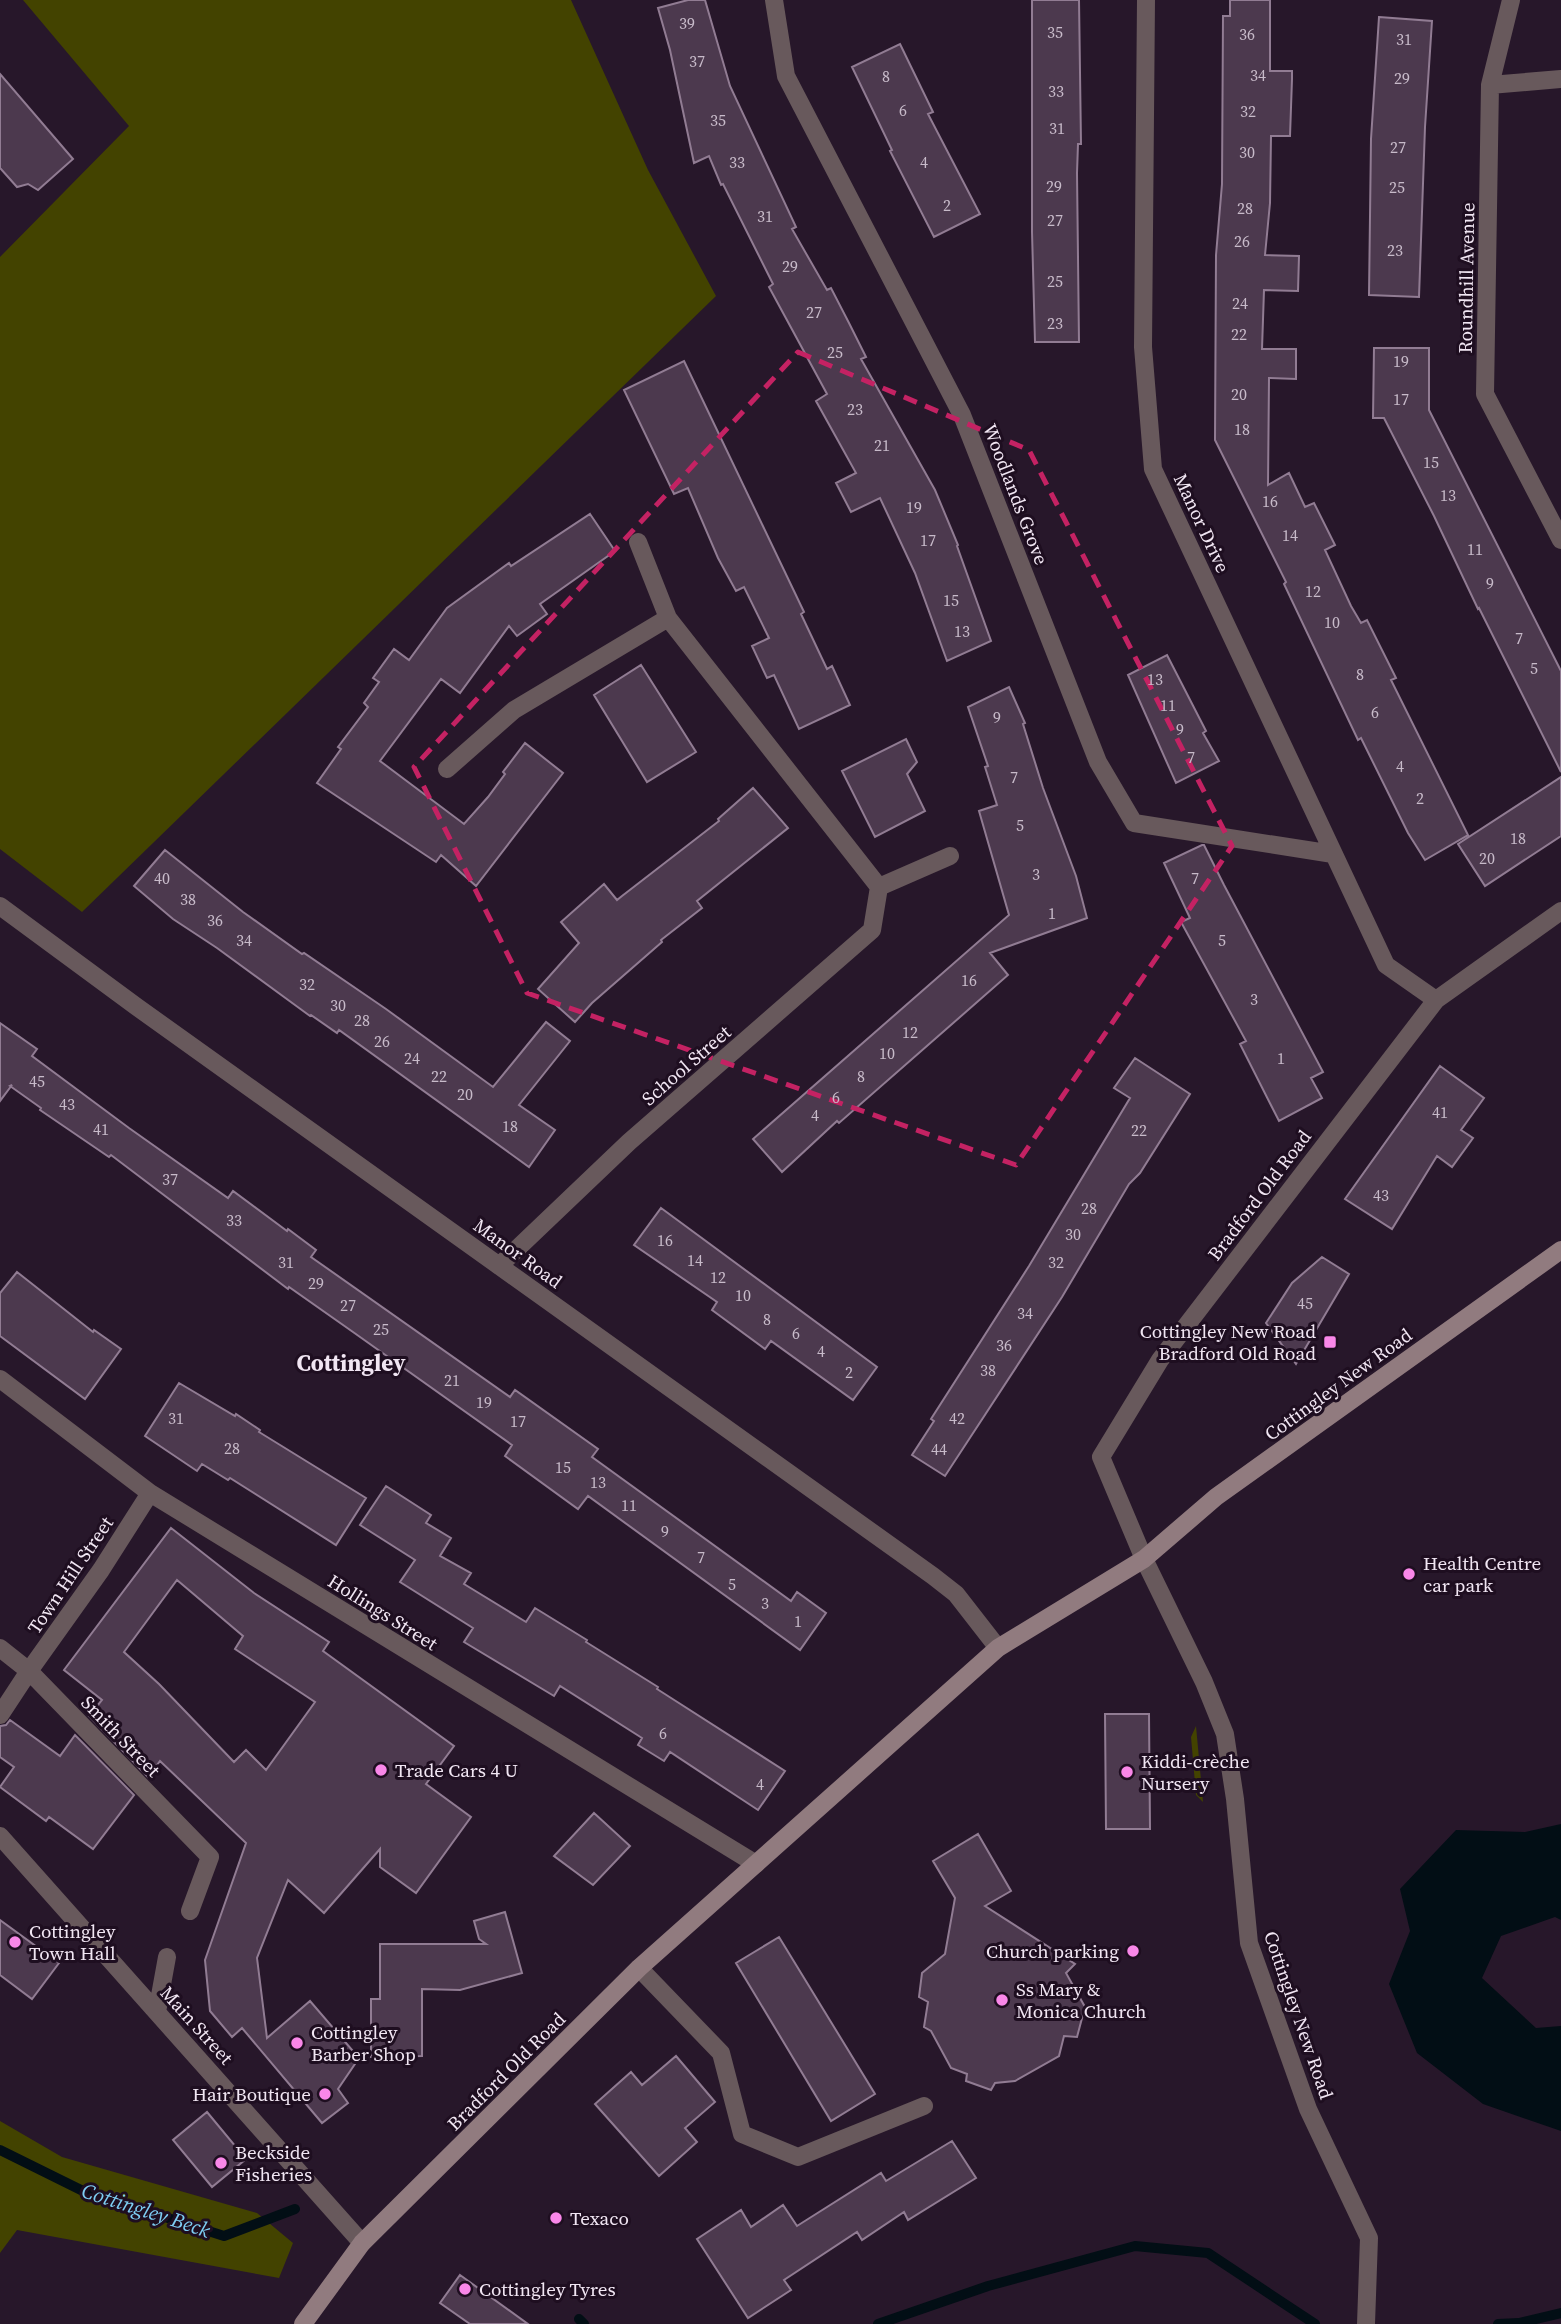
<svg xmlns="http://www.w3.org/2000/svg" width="1561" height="2324" font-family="'Source Serif 4',serif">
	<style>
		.green { fill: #434300 }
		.water { fill: #020e15 }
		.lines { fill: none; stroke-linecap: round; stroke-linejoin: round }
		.stream { stroke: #020e15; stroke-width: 10 }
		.building { fill: #4c394e; stroke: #917c93; stroke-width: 2; fill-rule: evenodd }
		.minor { stroke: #68595c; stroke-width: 18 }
		.secondary { stroke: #917b7f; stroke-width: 18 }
		.marked { fill: none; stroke: #c42263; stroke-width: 5; stroke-dasharray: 14 9; stroke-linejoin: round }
		.poi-dot { fill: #f987e8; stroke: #1e0e20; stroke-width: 2.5 }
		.labels { text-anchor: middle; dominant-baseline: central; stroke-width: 6; stroke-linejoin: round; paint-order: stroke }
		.number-label { font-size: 16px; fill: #c8bbca }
		.street-label { font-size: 19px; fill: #f1e6f3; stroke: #1e0e20 }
		.poi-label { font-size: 19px; fill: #f1e6f3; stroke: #1e0e20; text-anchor: start }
		.water-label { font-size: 21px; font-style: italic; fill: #7ecef3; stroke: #1e0e20 }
		.quarter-label { font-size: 23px; font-weight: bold; fill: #f1e6f3; stroke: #1e0e20 }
	</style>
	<rect width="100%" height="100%" fill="#27172a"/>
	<path class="green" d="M 23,0 L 571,0 L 648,170 L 716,296 L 82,912 L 0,849 L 0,257 L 129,126 Z
		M 1196,1726 L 1203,1802 L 1196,1795 L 1191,1737 Z
		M 0,2121 L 62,2157 L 257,2213 L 293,2243 L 279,2278 L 17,2230 L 0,2253 Z"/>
	<path class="water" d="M 1561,1824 L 1561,1920 L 1555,1917 L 1501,1936 L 1482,1978 L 1536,2028 L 1561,2026 L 1561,2131 L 1483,2104 L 1417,2053 L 1389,1984 L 1410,1931 L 1400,1889 L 1456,1830 L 1525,1832 Z"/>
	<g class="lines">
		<path class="stream" d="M 0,2150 L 81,2190 L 224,2236 L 295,2209
			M 579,2319 L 584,2324
			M 878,2324 L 988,2286 L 1135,2246 L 1208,2253 L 1315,2324
			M 1498,2324 L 1519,2323 L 1561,2313"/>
	</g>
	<path class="building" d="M 688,0 L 705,0 L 730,86 L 796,227 L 792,229 L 827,290 L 831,288 L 849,323 L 866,357 L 861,359 L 935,490 L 958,545 L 957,546 L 991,641 L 947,661 L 915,573 L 880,498 L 851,512 L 836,483 L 856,473 L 816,401 L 827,394 L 769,287 L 773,284 L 723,184 L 721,185 L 709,156 L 694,163 L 670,50 L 658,8 Z
		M 1032,0 L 1079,0 L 1081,144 L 1078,144 L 1077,173 L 1079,342 L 1035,342 L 1032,232 Z
		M 1230,0 L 1270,0 L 1270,71 L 1292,71 L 1292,79 L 1290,136 L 1271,136 L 1270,203 L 1265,255 L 1299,256 L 1298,291 L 1264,290 L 1262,349 L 1296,349 L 1296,379 L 1269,378 L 1268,485 L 1289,473 L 1305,507 L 1314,503 L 1335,545 L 1325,550 L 1351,606 L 1361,623 L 1367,620 L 1396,678 L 1391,680 L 1468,835 L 1425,860 L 1408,833 L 1361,738 L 1358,740 L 1284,584 L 1286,582 L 1215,440 L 1216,255 L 1222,184 L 1223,16 L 1230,16 Z
		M 1379,17 L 1432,21 L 1425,127 L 1419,297 L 1369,295 L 1371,139 Z
		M 900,44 L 933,112 L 928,114 L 980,214 L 934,237 L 890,151 L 892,150 L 852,67 Z
		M 0,74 L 73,159 L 38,190 L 28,184 L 17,187 L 0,168 Z
		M 1374,348 L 1429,348 L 1429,410 L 1561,671 L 1561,772 L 1479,608 L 1478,609 L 1434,516 L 1384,418 L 1373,418 Z
		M 684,361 L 804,612 L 801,614 L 827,669 L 832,666 L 850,705 L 799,729 L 774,675 L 767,678 L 752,646 L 769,638 L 744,587 L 736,591 L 718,558 L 688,488 L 674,494 L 624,390 Z
		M 590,514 L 615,551 L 540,604 L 547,614 L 517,636 L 509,626 L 460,693 L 441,679 L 380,761 L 464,824 L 488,797 L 505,774 L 503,772 L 525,743 L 563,773 L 476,886 L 441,855 L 436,862 L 317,783 L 341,749 L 338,747 L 368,707 L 364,703 L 379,682 L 373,678 L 394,649 L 409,660 L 447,608 L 509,563 L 511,566 Z
		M 1167,655 L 1206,731 L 1203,733 L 1219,761 L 1176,783 L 1128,675 Z
		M 641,665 L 696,752 L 647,782 L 594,695 Z
		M 1009,687 L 1025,723 L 1023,724 L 1043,788 L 1076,876 L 1087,918 L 990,953 L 1008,975 L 839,1123 L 837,1121 L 782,1172 L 753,1139 L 1009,915 L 979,811 L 997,805 L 985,767 L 988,766 L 968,707 Z
		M 906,739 L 917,762 L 907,774 L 925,811 L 875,837 L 842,771 Z
		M 1561,777 L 1561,836 L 1485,886 L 1458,844 Z
		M 753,788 L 788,828 L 697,901 L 702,908 L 661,940 L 662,942 L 592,1003 L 575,1022 L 538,989 L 579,943 L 561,922 L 604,884 L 617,900 L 622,896 L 719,821 L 718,819 Z
		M 1202,845 L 1204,845 L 1224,885 L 1323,1072 L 1311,1078 L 1322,1098 L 1279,1121 L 1240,1044 L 1246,1041 L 1181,922 L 1190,918 L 1164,863 Z
		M 165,850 L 243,912 L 302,954 L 304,953 L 386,1009 L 493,1087 L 546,1022 L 570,1041 L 519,1105 L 555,1130 L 529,1167 L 339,1030 L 337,1033 L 311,1015 L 310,1016 L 217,948 L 173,919 L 134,886 Z
		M 0,1023 L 37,1049 L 32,1056 L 129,1128 L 228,1198 L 233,1191 L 287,1231 L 288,1229 L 316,1250 L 311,1257 L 510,1397 L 515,1390 L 598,1449 L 592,1457 L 791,1601 L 797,1592 L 826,1613 L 800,1650 L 588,1496 L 578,1509 L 505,1456 L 512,1445 L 353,1332 L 289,1287 L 288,1289 L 111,1155 L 109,1157 L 40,1110 L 41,1108 L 10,1086 L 12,1085 L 0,1101 Z
		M 1135,1058 L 1190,1094 L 1140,1173 L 1129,1184 L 1062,1297 L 945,1476 L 912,1455 L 934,1421 L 931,1419 L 1029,1266 L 1130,1098 L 1114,1088 Z
		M 1440,1066 L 1484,1098 L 1461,1130 L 1473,1138 L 1452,1167 L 1437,1156 L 1392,1229 L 1345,1199 Z
		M 661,1208 L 877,1367 L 853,1400 L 771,1341 L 765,1349 L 712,1310 L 717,1302 L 634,1245 Z
		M 1322,1257 L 1349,1274 L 1296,1364 L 1266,1323 L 1292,1283 Z
		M 17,1272 L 93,1332 L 94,1330 L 121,1349 L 85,1399 L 0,1336 L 0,1293 Z
		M 179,1383 L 235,1416 L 236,1414 L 260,1430 L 259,1432 L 366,1498 L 336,1545 L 230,1478 L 228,1480 L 202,1464 L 197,1471 L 145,1436 Z
		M 386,1486 L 431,1515 L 426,1523 L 451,1538 L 440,1556 L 471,1573 L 464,1584 L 526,1622 L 535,1608 L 587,1640 L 586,1642 L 658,1687 L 657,1689 L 785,1771 L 758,1810 L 670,1752 L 664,1761 L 638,1745 L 642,1738 L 560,1686 L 554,1696 L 464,1642 L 473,1628 L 400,1582 L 415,1560 L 360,1525 Z
		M 171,1528 L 254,1593 L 329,1642 L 323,1651 L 454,1746 L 426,1784 L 471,1817 L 416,1893 L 380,1867 L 380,1849 L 324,1913 L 288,1880 L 257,1958 L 267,2038 L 310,2001 L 359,2058 L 338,2089 L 348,2103 L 322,2123 L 242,2028 L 232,2037 L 210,2011 L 205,1960 L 246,1843 L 160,1761 L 148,1777 L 89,1716 L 102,1700 L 64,1670 ZM 177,1580 L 243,1636 L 235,1649 L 315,1702 L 266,1770 L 246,1750 L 234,1762 L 159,1684 L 124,1652 Z
		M 1105,1714 L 1149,1714 L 1150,1829 L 1106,1829 Z
		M 10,1720 L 60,1756 L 75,1735 L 134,1795 L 93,1849 L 49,1817 L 46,1821 L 0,1787 L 14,1767 L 0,1757 L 0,1726 L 6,1725 Z
		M 594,1813 L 630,1846 L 593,1885 L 554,1856 Z
		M 978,1834 L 1011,1891 L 985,1906 L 1075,1964 L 1066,1973 L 1085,2007 L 1077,2037 L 1064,2036 L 1059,2056 L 1015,2081 L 995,2083 L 991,2090 L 966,2081 L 967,2074 L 951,2068 L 931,2031 L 924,2027 L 928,2002 L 919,1997 L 922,1973 L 945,1954 L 955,1898 L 933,1861 Z
		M 505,1912 L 522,1973 L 460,1990 L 422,1989 L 422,2056 L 371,2057 L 371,1999 L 380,1999 L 380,1944 L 486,1944 L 479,1939 L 474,1921 Z
		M 0,1920 L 59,1963 L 32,1999 L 0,1975 Z
		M 779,1937 L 875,2094 L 831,2121 L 736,1963 Z
		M 676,2056 L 715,2102 L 685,2128 L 697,2142 L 659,2176 L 595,2104 L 631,2072 L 642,2085 Z
		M 207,2112 L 246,2159 L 212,2187 L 173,2140 Z
		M 952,2141 L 976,2178 L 908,2220 L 904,2212 L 862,2240 L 857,2232 L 784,2280 L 791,2290 L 748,2318 L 697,2239 L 741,2210 L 751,2227 L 783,2205 L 797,2226 L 881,2173 L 886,2181 Z
		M 460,2275 L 528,2324 L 470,2324 L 440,2303 Z"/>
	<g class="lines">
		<path class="minor" d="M 774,0 L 786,76 L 962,415 L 1098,762 L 1134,823 L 1333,854
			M 1146,0 L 1143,347 L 1153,469 L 1386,965 L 1436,1000
			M 1511,0 L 1490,85 L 1485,394 L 1561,540
			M 1490,85 L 1561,79
			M 638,542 L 668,618
			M 447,769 L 514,710 L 668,618 L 879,887 L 872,930 L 629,1142 L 499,1266
			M 879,887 L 950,856
			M 0,906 L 137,1007 L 933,1576 L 956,1594 L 998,1648
			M 0,1379 L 150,1493 L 756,1864
			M 0,1648 L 29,1671 L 210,1857 L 190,1911
			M 0,1715 L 29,1671 L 101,1570 L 150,1493
			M 0,1836 L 362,2243
			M 639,1968 L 721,2053 L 742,2134 L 798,2157 L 924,2106
			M 157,2012 L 167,1957
			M 1366,2324 L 1369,2238 L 1308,2109 L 1249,1943 L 1235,1799 L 1225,1734 L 1204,1682 L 1144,1559 L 1101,1457 L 1160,1360 L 1436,1000 L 1561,911"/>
		<path class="secondary" d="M 303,2324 L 362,2243 L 639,1968 L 998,1648 L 1144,1559 L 1216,1497 L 1561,1250"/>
	</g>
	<path class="marked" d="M 798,352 L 1029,450 L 1232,846 L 1016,1165 L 527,993 L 414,767 Z"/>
	<g class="poi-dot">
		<rect x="1323" y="1335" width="14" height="14" rx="3.5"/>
		<circle cx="1409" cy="1574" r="7"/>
		<circle cx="381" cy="1770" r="7"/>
		<circle cx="1127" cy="1772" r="7"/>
		<circle cx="15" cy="1942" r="7"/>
		<circle cx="1133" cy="1951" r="7"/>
		<circle cx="1002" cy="2000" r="7"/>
		<circle cx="297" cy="2043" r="7"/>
		<circle cx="325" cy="2094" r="7"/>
		<circle cx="221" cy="2163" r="7"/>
		<circle cx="556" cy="2218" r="7"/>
		<circle cx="465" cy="2289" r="7"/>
	</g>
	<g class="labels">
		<g class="number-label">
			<text x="687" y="23">39</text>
			<text x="1055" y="32">35</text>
			<text x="1247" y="34">36</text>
			<text x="1404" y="39">31</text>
			<text x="697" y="61">37</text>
			<text x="1258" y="75">34</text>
			<text x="886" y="76">8</text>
			<text x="1402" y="78">29</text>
			<text x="1056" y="91">33</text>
			<text x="903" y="110">6</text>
			<text x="1248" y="111">32</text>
			<text x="718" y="120">35</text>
			<text x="1057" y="128">31</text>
			<text x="1398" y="147">27</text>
			<text x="1247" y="152">30</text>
			<text x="737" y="162">33</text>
			<text x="924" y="162">4</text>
			<text x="1054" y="186">29</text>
			<text x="1397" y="187">25</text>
			<text x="947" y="205">2</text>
			<text x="1245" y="208">28</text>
			<text x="765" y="216">31</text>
			<text x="1055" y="220">27</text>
			<text x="1242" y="241">26</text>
			<text x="1395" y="250">23</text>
			<text x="790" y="266">29</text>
			<text x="1055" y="281">25</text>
			<text x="1240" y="303">24</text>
			<text x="814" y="312">27</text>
			<text x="1055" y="323">23</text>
			<text x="1239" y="334">22</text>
			<text x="835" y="352">25</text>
			<text x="1401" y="361">19</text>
			<text x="1239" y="394">20</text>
			<text x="1401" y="399">17</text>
			<text x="855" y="409">23</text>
			<text x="1242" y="429">18</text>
			<text x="882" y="445">21</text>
			<text x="1431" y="462">15</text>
			<text x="1448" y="495">13</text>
			<text x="1270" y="501">16</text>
			<text x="914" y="507">19</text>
			<text x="1290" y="535">14</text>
			<text x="928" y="540">17</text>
			<text x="1475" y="549">11</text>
			<text x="1490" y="583">9</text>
			<text x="1313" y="591">12</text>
			<text x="951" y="600">15</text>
			<text x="1332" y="622">10</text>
			<text x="962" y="631">13</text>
			<text x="1519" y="638">7</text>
			<text x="1534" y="668">5</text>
			<text x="1360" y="674">8</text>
			<text x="1155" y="679">13</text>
			<text x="1168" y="705">11</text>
			<text x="1375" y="712">6</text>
			<text x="997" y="717">9</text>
			<text x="1180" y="729">9</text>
			<text x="1191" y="757">7</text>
			<text x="1400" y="766">4</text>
			<text x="1014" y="777">7</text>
			<text x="1420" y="798">2</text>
			<text x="1020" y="825">5</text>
			<text x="1518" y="838">18</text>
			<text x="1487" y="858">20</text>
			<text x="1036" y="874">3</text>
			<text x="162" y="878">40</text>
			<text x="1195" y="878">7</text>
			<text x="188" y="899">38</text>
			<text x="1052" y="913">1</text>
			<text x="215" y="920">36</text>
			<text x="244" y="940">34</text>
			<text x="1222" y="940">5</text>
			<text x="969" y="980">16</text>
			<text x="307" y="984">32</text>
			<text x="1254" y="999">3</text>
			<text x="338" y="1005">30</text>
			<text x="362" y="1020">28</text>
			<text x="910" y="1032">12</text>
			<text x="382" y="1041">26</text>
			<text x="887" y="1053">10</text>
			<text x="412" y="1058">24</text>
			<text x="1281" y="1058">1</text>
			<text x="439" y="1076">22</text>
			<text x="861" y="1076">8</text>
			<text x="37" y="1081">45</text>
			<text x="465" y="1094">20</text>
			<text x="836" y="1097">6</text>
			<text x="67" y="1104">43</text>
			<text x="1440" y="1112">41</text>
			<text x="815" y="1115">4</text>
			<text x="510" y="1126">18</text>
			<text x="101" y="1129">41</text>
			<text x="1139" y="1130">22</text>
			<text x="170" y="1179">37</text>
			<text x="1381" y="1195">43</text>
			<text x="1089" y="1208">28</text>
			<text x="234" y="1220">33</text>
			<text x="1073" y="1234">30</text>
			<text x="665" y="1240">16</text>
			<text x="695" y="1260">14</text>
			<text x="286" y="1262">31</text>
			<text x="1056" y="1262">32</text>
			<text x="718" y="1277">12</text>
			<text x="316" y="1283">29</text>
			<text x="743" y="1295">10</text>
			<text x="1305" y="1303">45</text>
			<text x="348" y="1305">27</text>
			<text x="1025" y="1313">34</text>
			<text x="767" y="1319">8</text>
			<text x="381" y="1329">25</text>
			<text x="796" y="1333">6</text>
			<text x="1004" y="1345">36</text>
			<text x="821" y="1351">4</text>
			<text x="988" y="1370">38</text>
			<text x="849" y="1372">2</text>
			<text x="452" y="1380">21</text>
			<text x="484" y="1402">19</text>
			<text x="176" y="1418">31</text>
			<text x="957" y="1418">42</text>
			<text x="518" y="1421">17</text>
			<text x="232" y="1448">28</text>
			<text x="939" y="1449">44</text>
			<text x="563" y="1467">15</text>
			<text x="598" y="1482">13</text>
			<text x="629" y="1505">11</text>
			<text x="665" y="1531">9</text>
			<text x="701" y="1557">7</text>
			<text x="732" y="1584">5</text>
			<text x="765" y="1603">3</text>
			<text x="798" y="1621">1</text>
			<text x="663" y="1733">6</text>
			<text x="760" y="1784">4</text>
		</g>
		<g class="street-label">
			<text transform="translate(1466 278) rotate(-89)">Roundhill Avenue</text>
			<text transform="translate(1016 494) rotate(69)">Woodlands Grove</text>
			<text transform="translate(1202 523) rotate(65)">Manor Drive</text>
			<text transform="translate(686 1065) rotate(-41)">School Street</text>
			<text transform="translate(1259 1195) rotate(-53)">Bradford Old Road</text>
			<text transform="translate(518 1253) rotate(36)">Manor Road</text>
			<text transform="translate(1338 1384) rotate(-36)">Cottingley New Road</text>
			<text transform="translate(70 1575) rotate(-56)">Town Hill Street</text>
			<text transform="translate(383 1612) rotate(32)">Hollings Street</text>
			<text transform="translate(121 1736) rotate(46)">Smith Street</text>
			<text transform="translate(1299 2015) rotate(71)">Cottingley New Road</text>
			<text transform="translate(197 2025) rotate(48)">Main Street</text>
			<text transform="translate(506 2071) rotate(-45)">Bradford Old Road</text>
		</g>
		<g class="poi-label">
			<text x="1316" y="1331" text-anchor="end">Cottingley New Road<tspan x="1316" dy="22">Bradford Old Road</tspan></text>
			<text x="1423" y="1563">Health Centre<tspan x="1423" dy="22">car park</tspan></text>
			<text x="1141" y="1761">Kiddi-crèche<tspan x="1141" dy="22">Nursery</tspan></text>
			<text x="395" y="1770">Trade Cars 4 U</text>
			<text x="29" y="1931">Cottingley<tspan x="29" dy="22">Town Hall</tspan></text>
			<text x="1119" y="1951" text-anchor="end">Church parking</text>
			<text x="1016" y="1989">Ss Mary &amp;<tspan x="1016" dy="22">Monica Church</tspan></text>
			<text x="311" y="2032">Cottingley<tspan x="311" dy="22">Barber Shop</tspan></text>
			<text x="311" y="2094" text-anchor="end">Hair Boutique</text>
			<text x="235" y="2152">Beckside<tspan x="235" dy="22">Fisheries</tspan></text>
			<text x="570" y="2218">Texaco</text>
			<text x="479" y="2289">Cottingley Tyres</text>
		</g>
		<g class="water-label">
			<text transform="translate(146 2210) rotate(18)">Cottingley Beck</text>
		</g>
		<g class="quarter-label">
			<text x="351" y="1363">Cottingley</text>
		</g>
	</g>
</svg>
